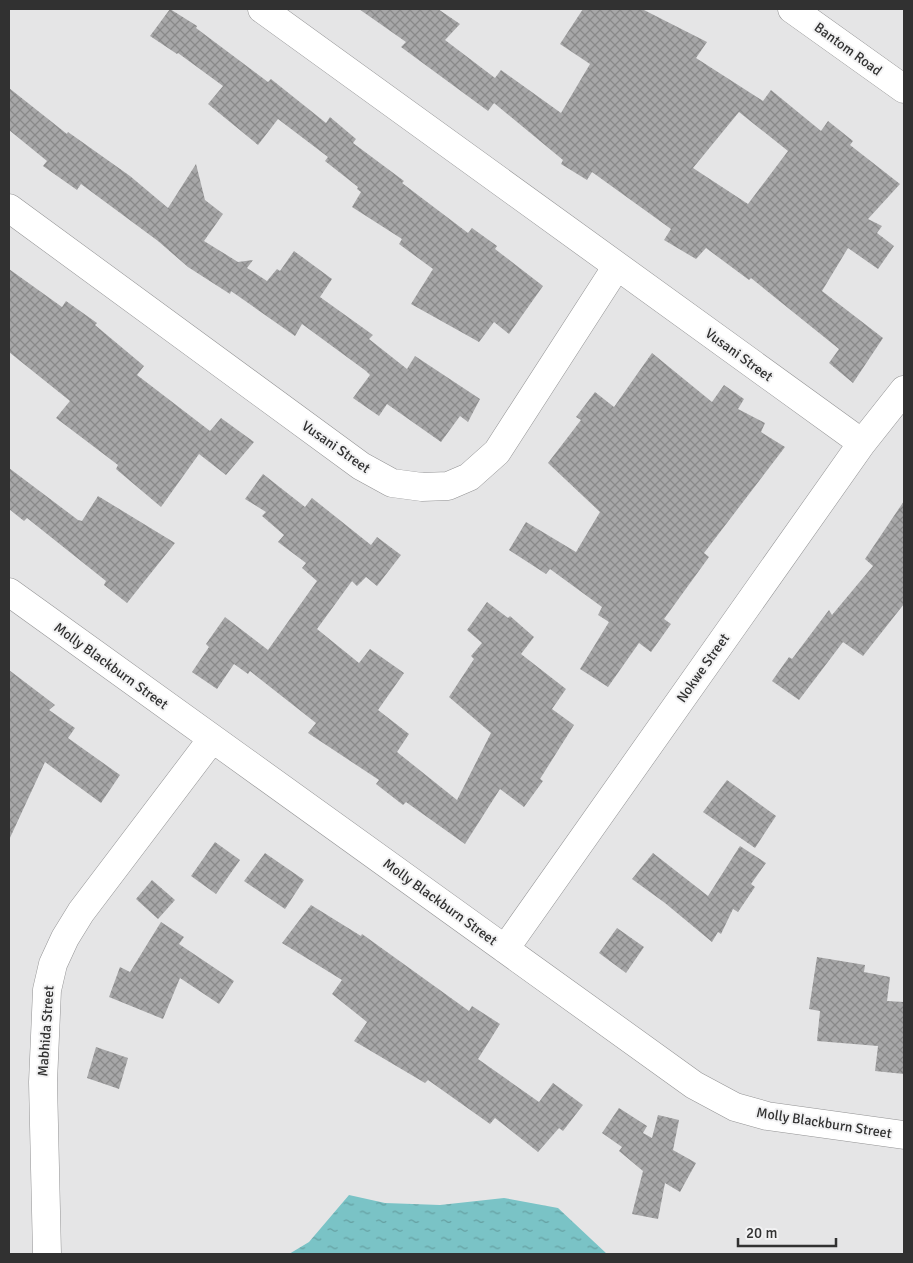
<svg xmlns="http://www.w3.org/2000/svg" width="913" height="1263" font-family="Signika,sans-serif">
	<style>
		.water { fill: url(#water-ripples) }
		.building { fill: url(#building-cross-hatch); fill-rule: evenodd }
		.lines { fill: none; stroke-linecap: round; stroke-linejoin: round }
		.minor-casing { stroke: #939394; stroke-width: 29 }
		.minor { stroke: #fff; stroke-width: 28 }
		.labels { text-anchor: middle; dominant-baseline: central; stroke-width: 4; stroke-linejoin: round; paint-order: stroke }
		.street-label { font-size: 14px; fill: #313131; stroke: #f2f2f3 }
	</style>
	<defs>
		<pattern id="water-ripples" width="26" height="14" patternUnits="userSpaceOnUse" patternTransform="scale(1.25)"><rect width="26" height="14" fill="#7ac3c6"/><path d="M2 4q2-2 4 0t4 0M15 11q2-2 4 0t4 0" fill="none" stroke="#659fa1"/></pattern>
		<pattern id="building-cross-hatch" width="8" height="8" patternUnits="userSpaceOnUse" patternTransform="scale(1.25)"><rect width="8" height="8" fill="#a7a7a8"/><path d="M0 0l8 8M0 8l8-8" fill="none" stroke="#898989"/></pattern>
	</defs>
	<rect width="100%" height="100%" fill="#e5e5e6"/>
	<path class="water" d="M 349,1195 L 385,1203 L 440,1205 L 504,1198 L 558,1208 L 607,1254 L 289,1254 L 309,1242 Z"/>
	<path class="building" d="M 170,9 L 197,26 L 196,28 L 268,82 L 271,79 L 326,123 L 330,117 L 356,139 L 353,143 L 404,181 L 402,183 L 468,233 L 472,228 L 497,246 L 495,249 L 543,286 L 509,334 L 494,322 L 479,342 L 411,304 L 433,269 L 399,244 L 402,239 L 352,207 L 361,192 L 357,189 L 358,187 L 325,161 L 328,157 L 278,119 L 258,145 L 208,104 L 223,86 L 178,53 L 177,54 L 150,36 Z
		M 359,9 L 438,9 L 460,24 L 445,40 L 495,78 L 501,70 L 561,113 L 590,64 L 560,44 L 583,9 L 642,9 L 707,42 L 696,58 L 763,101 L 771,90 L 821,131 L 828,121 L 853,141 L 850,145 L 900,184 L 868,219 L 882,226 L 877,233 L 894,246 L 878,269 L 848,248 L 822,291 L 883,338 L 853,383 L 829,363 L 839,349 L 751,278 L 749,280 L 706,248 L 696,259 L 664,240 L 671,229 L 592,172 L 587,180 L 561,164 L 563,160 L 494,103 L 488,111 L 401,47 L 406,42 ZM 739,112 L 788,151 L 748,204 L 693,168 Z
		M 9,88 L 67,134 L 68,132 L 130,176 L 168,208 L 196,164 L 205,200 L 223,214 L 204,241 L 238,262 L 253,260 L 247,268 L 267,281 L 277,269 L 280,271 L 294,251 L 332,279 L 320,297 L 373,335 L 369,339 L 407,369 L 415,356 L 480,399 L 468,422 L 460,416 L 441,442 L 387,404 L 379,416 L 353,398 L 370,375 L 366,371 L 302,324 L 295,336 L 231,291 L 230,294 L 188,267 L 158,241 L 81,184 L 77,190 L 43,166 L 47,161 L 9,130 Z
		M 9,269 L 62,307 L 66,301 L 97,323 L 95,325 L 144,366 L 137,375 L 210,431 L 221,418 L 254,442 L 226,475 L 199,454 L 161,507 L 116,469 L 118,465 L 56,418 L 70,401 L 9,352 Z
		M 652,353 L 712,402 L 724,385 L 744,399 L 738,409 L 765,423 L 761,432 L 785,447 L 704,553 L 709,557 L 664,619 L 671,624 L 651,652 L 639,643 L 608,687 L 580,669 L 609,622 L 598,615 L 602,607 L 550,569 L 546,574 L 509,550 L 526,522 L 576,552 L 600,512 L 548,463 L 581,420 L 576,417 L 595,392 L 614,407 Z
		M 9,468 L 78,520 L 82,521 L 98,496 L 175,543 L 127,603 L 104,585 L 106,581 L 27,518 L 24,521 L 9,509 Z
		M 263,474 L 305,507 L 312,498 L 371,545 L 377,537 L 401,555 L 377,586 L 366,577 L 357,586 L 352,581 L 317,629 L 359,663 L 370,649 L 404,673 L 378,710 L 409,734 L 397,752 L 457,800 L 491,733 L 449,697 L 474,659 L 471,656 L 482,643 L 467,630 L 487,602 L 508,618 L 510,616 L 534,637 L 521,654 L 566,689 L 552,709 L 574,725 L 540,779 L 543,781 L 524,807 L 500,789 L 465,844 L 406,802 L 403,805 L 376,784 L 379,780 L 308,733 L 316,723 L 250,671 L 248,674 L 234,664 L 217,689 L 192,672 L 209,647 L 206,644 L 225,617 L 268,650 L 317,581 L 302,568 L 306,563 L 278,542 L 284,535 L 262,516 L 266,512 L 245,499 Z
		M 904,501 L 904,604 L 863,656 L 843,642 L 799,700 L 772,681 L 789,657 L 792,659 L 829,610 L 832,615 L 873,566 L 865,559 Z
		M 9,670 L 55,705 L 49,710 L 75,728 L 68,738 L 120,775 L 101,803 L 45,762 L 9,840 Z
		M 727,780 L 776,816 L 755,848 L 703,812 Z
		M 215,842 L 240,860 L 216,894 L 191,876 Z
		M 740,846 L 766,863 L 751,884 L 755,887 L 738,912 L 733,909 L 721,934 L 718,932 L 712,942 L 665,903 L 632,879 L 653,853 L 708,896 Z
		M 265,853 L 304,880 L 285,909 L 244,881 Z
		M 152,880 L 175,900 L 158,919 L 136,899 Z
		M 311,905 L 361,936 L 362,934 L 469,1011 L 472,1006 L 500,1024 L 478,1059 L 539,1102 L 553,1083 L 583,1105 L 563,1131 L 559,1128 L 538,1152 L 495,1118 L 490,1124 L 428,1080 L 425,1083 L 354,1041 L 367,1022 L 332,994 L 342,980 L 282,943 Z
		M 161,922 L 184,937 L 179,944 L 234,981 L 219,1004 L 180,978 L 163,1019 L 109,997 L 120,967 L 130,972 Z
		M 617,928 L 644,947 L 626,973 L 599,953 Z
		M 817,957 L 865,965 L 864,972 L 890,977 L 887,1001 L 904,1002 L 904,1074 L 875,1071 L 878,1046 L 817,1041 L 820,1011 L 809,1009 Z
		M 96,1047 L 128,1058 L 119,1089 L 87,1078 Z
		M 619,1108 L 647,1126 L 643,1133 L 652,1138 L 658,1115 L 679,1120 L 673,1150 L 696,1163 L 680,1192 L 665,1183 L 658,1219 L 632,1214 L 643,1171 L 619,1151 L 622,1147 L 602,1133 Z"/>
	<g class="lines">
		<defs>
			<path id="minor" d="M 262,9 L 862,443
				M 792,9 L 904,89
				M 9,208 L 361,466 L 392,483 L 422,487 L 448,486 L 469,477 L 497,452 L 617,266
				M 9,592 L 694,1085 L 735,1107 L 767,1116 L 904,1135
				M 505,949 L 862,443 L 904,390
				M 47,1254 L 43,1082 L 47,990 L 53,964 L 65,938 L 81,912 L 212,739"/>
		</defs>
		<use href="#minor" class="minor-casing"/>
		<use href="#minor" class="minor"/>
	</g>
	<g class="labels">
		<g class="street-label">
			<text transform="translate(848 49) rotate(36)">Bantom Road</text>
			<text transform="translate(739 355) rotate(36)">Vusani Street</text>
			<text transform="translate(336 447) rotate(35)">Vusani Street</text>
			<text transform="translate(111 666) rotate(36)">Molly Blackburn Street</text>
			<text transform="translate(703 668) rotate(-55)">Nokwe Street</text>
			<text transform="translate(440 902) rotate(36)">Molly Blackburn Street</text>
			<text transform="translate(46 1031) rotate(-86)">Mabhida Street</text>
			<text transform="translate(824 1123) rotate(9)">Molly Blackburn Street</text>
		</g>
	</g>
	<rect width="913" height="1263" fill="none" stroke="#313131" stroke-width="20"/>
	<path d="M738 1238v8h98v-8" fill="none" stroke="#313131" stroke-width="2.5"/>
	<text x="746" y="1238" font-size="15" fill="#313131" stroke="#f2f2f3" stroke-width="4" paint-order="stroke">20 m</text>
</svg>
